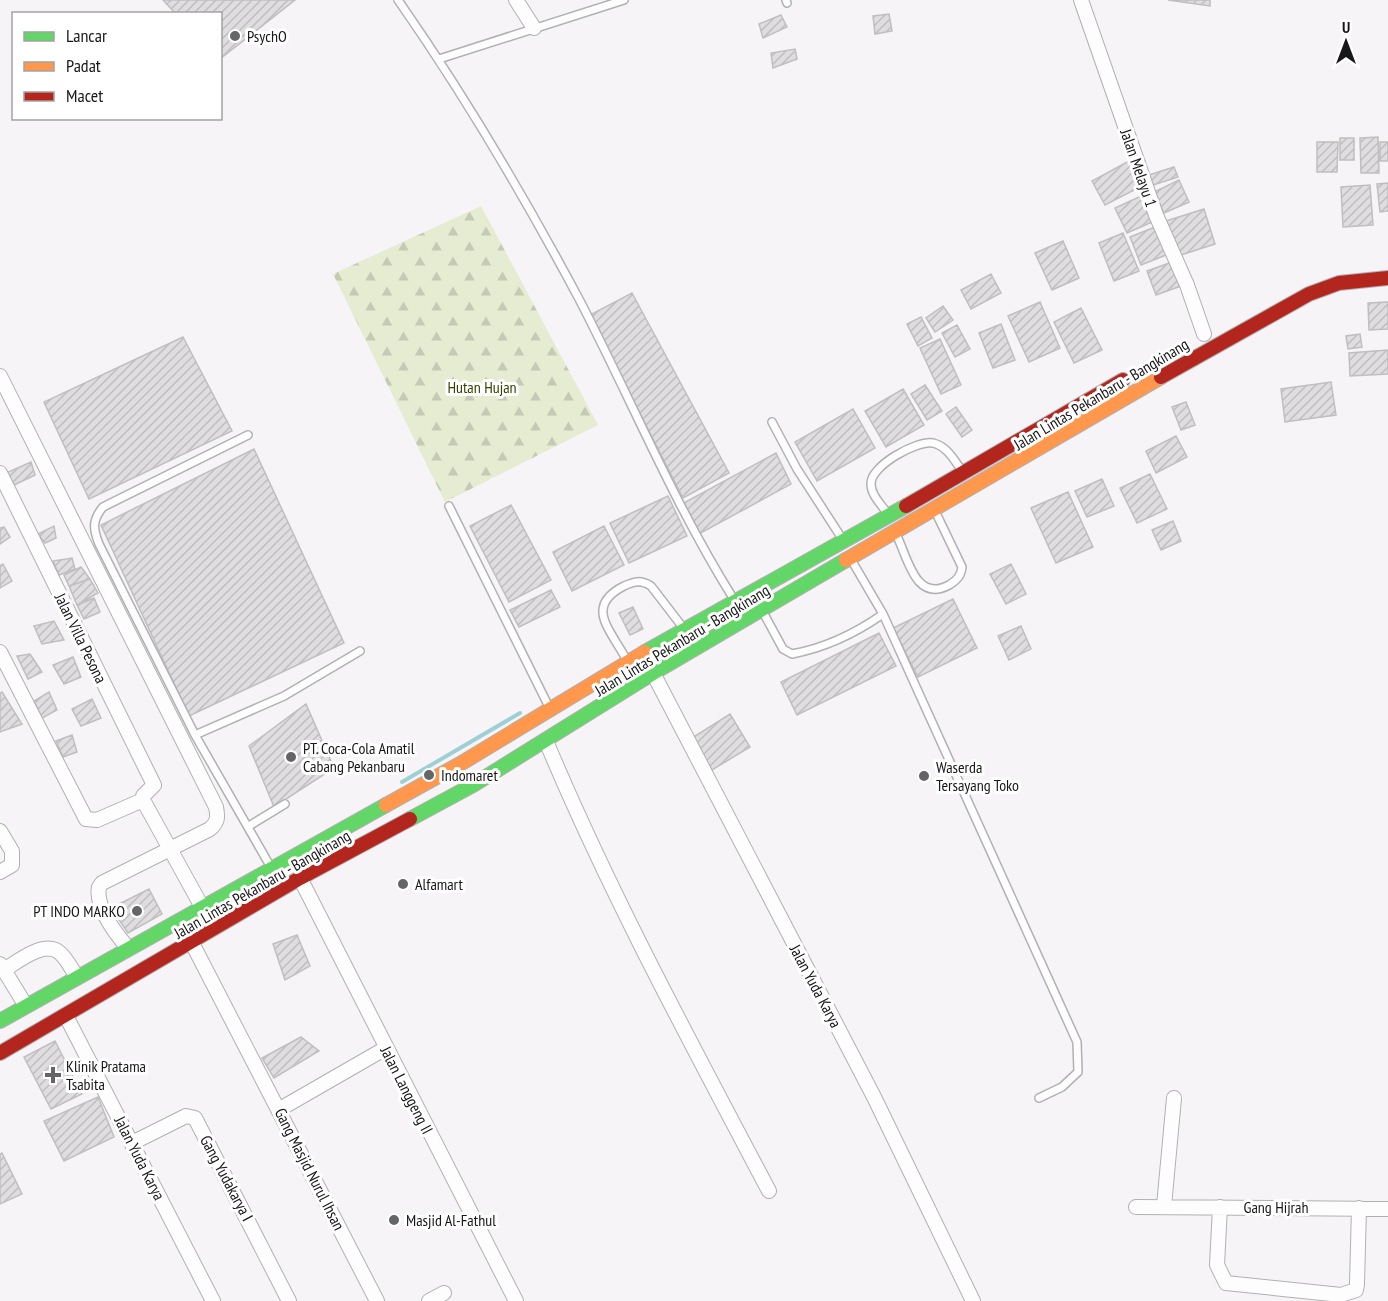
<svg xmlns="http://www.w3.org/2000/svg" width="1388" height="1301" font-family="'PT Sans Narrow',sans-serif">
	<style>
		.forest { fill: url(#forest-firs) }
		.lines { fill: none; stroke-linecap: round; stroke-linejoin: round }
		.stream { stroke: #9dd0d4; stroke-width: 4 }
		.building { fill: url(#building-hatch); stroke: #c0bebf; stroke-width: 1.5 }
		.lane-casing { stroke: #b1b0b2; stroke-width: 10 }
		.street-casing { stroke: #b1b0b2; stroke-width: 16 }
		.fast-casing { stroke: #b1b0b2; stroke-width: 16 }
		.slow-casing { stroke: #b1b0b2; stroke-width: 16 }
		.jam-casing { stroke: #b1b0b2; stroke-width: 16 }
		.lane { stroke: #fefdfe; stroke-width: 7 }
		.street { stroke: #fefdfe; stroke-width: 14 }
		.fast { stroke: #63d668; stroke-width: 14 }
		.slow { stroke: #ff974d; stroke-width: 14 }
		.jam { stroke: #b3261e; stroke-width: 14 }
		.poi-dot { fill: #656466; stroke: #fff; stroke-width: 2 }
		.labels { text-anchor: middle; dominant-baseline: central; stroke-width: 6; stroke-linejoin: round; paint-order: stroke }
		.poi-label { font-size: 16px; fill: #171618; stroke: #fff; text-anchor: start }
		.street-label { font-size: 16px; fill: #171618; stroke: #fff }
		.park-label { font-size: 16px; fill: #364101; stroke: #fff }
	</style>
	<defs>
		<pattern id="forest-firs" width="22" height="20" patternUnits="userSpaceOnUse" patternTransform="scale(1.5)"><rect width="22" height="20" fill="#e6ecd2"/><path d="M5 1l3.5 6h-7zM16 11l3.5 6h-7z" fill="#c5cab4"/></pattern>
		<pattern id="building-hatch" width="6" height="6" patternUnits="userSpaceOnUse" patternTransform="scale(1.5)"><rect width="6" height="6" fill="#dfdddf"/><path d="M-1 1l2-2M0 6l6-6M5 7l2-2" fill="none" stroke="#bfbdbf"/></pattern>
	</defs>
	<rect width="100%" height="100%" fill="#f6f4f7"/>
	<path class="forest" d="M 481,206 L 598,425 L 445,502 L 333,274 Z"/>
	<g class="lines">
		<path class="stream" d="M 402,782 L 520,713"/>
	</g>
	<path class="building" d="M 163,0 L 295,0 L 220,59 L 220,14 L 176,14 Z
		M 1168,0 L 1210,0 L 1210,6 Z
		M 889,14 L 892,31 L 875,34 L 873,16 Z
		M 781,15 L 787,27 L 763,38 L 759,24 Z
		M 795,49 L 797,59 L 773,68 L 771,53 Z
		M 1378,137 L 1379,173 L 1361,173 L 1360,138 Z
		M 1340,138 L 1354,138 L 1354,160 L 1340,160 Z
		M 1317,142 L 1338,142 L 1337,172 L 1317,172 Z
		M 1380,142 L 1388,142 L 1388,161 L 1380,161 Z
		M 1129,161 L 1142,186 L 1105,205 L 1092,181 Z
		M 1174,167 L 1178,177 L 1153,185 L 1149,175 Z
		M 1179,180 L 1189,202 L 1164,213 L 1154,192 Z
		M 1388,183 L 1388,211 L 1380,212 L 1377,184 Z
		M 1370,185 L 1373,225 L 1343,227 L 1341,187 Z
		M 1141,196 L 1152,222 L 1127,233 L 1115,208 Z
		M 1204,209 L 1215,244 L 1178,256 L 1166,221 Z
		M 1155,227 L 1166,255 L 1141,265 L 1130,237 Z
		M 1123,233 L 1139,271 L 1114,281 L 1099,243 Z
		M 1063,241 L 1079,278 L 1052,290 L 1035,253 Z
		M 1172,262 L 1181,286 L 1156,295 L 1147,271 Z
		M 991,274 L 1001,293 L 971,309 L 961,290 Z
		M 632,293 L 729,473 L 683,498 L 590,315 Z
		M 1040,302 L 1060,348 L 1029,362 L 1008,316 Z
		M 1388,302 L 1388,329 L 1369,330 L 1368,303 Z
		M 943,306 L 953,320 L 935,332 L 926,318 Z
		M 1081,308 L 1102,350 L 1074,363 L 1054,322 Z
		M 921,317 L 932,338 L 918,346 L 907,324 Z
		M 1001,324 L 1015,360 L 993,368 L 979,333 Z
		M 957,325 L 970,349 L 955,357 L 942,333 Z
		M 1360,334 L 1362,347 L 1348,349 L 1346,336 Z
		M 183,337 L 232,431 L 89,499 L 44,402 Z
		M 940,339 L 961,385 L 941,394 L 920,348 Z
		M 1388,350 L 1388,374 L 1350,376 L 1349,353 Z
		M 1331,382 L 1336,415 L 1285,422 L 1281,389 Z
		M 925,385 L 942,411 L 927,420 L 911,394 Z
		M 903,389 L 924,425 L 886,447 L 865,411 Z
		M 1186,402 L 1195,425 L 1181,430 L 1172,407 Z
		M 956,407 L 972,430 L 962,437 L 946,414 Z
		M 853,409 L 875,448 L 817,481 L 795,442 Z
		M 1176,436 L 1187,457 L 1156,473 L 1146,451 Z
		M 254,449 L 344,643 L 189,716 L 101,525 Z
		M 776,453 L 791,484 L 697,535 L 680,505 Z
		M 31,462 L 35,475 L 14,485 L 6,473 Z
		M 1150,474 L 1167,509 L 1137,523 L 1120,488 Z
		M 1102,479 L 1114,506 L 1087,517 L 1075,491 Z
		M 1068,492 L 1093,547 L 1056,563 L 1031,508 Z
		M 668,496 L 687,536 L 629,563 L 610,523 Z
		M 511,505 L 551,580 L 509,602 L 470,526 Z
		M 1173,521 L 1181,541 L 1161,550 L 1152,530 Z
		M 54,526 L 56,538 L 45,543 L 38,534 Z
		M 604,526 L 624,565 L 572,591 L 553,552 Z
		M 4,527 L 10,537 L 0,544 L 0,528 Z
		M 72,558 L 75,569 L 59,575 L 53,561 Z
		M 3,564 L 12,581 L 0,588 L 0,566 Z
		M 1011,564 L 1026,594 L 1006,604 L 990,574 Z
		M 81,567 L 90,579 L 69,586 L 64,575 Z
		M 90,579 L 98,593 L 77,605 L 69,586 Z
		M 551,590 L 560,607 L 519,627 L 510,610 Z
		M 94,598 L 100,612 L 84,619 L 77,605 Z
		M 953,599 L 977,648 L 918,677 L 893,628 Z
		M 633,607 L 643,629 L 630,635 L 619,613 Z
		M 54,621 L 64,640 L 42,644 L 34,626 Z
		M 1021,626 L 1031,649 L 1009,660 L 998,636 Z
		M 879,633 L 896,666 L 797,715 L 781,682 Z
		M 30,654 L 42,672 L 28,679 L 17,656 Z
		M 73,657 L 81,677 L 64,684 L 53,665 Z
		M 2,692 L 22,724 L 0,732 L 0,693 Z
		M 49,692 L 57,710 L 42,718 L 34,701 Z
		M 92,699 L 101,718 L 81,726 L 72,709 Z
		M 306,704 L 334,768 L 274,807 L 249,746 Z
		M 730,714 L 750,747 L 712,770 L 692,738 Z
		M 72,735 L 77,752 L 63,757 L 56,741 Z
		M 149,889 L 162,914 L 128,933 L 111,908 Z
		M 297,935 L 310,966 L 285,980 L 273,944 Z
		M 301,1037 L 319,1051 L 274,1078 L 262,1058 Z
		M 55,1041 L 82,1094 L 51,1109 L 24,1057 Z
		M 98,1097 L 114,1137 L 64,1161 L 44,1121 Z
		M 2,1153 L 22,1194 L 0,1204 L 0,1154 Z"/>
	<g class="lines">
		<defs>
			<path id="lane" d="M 398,0 C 465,96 524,196 579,299 C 631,399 673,502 733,598
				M 786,0 L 787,3
				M 439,59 L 624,0
				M 772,422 L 797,469 L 841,537
				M 449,506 L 548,705
				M 887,513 C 881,504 871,495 871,484 C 870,466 917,440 933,443 C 946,446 953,458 960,468
				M 897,536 C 908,559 916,603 949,585 C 957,580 961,576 962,567 L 936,513
				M 764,614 L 783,649 L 792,654 C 824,648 856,633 883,614 L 852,561
				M 883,614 L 1077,1042 L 1078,1072 L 1062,1087 L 1039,1098
				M 625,657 C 609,628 585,606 624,586 C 635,581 641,580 651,586 L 681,625
				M 195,735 L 99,544 C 93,529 92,520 103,507 L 248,435
				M 249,826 L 285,804
				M 269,864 L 195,735 L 284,696 L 360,651"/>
			<path id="street" d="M 516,0 L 534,28
				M 1081,0 L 1156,215 L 1187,285 L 1204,334
				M 0,376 L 216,807 C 218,817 218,822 210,829 L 102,883 L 99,887 C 95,907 116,934 128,948
				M 0,473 L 154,785 L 143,796 L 143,800 L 97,820 L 86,819 L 0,652
				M 653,673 L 874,1097 L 973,1301
				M 546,741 C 611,896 691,1043 769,1191
				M 143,800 L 202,907
				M 0,831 L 12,851 L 12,865 L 0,872
				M 300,878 L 516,1301
				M 192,943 L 377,1301
				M 0,964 L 4,970 C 17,962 45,939 60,953 C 67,959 72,970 77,977
				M 4,970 L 26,1006
				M 66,1016 L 213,1301
				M 280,1109 L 386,1048
				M 132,1143 L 186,1116 L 195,1118 L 289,1301
				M 1164,1206 L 1174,1098
				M 1136,1207 L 1388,1209
				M 1220,1207 L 1217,1265 L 1226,1283 L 1341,1295 L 1356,1290 L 1357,1284 L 1359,1208
				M 429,1301 L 444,1293"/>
			<path id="fast" d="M 645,652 L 906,506
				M 410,819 L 473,785 L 653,673 L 846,560
				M 0,1021 L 386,805"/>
			<path id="slow" d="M 846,560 L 1161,377
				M 386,805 L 460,764 L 645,652"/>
			<path id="jam" d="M 1161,377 L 1309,294 L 1339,283 L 1388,278
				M 906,506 L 1123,380
				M 0,1053 L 300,878 L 410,819"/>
		</defs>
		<use href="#lane" class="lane-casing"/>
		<use href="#street" class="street-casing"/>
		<use href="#fast" class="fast-casing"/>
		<use href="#slow" class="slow-casing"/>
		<use href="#jam" class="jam-casing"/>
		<use href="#lane" class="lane"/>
		<use href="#street" class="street"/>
		<use href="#fast" class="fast"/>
		<use href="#slow" class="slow"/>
		<use href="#jam" class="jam"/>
	</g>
	<g class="poi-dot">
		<circle cx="235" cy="36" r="6"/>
		<circle cx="291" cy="757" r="6"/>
		<circle cx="429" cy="775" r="6"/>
		<circle cx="924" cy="776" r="6"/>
		<circle cx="403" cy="884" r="6"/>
		<circle cx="137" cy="911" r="6"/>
		<path d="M50 1066h6v6h6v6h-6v6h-6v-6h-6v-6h6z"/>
		<circle cx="394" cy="1220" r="6"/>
	</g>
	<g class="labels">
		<g class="poi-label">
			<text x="247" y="36">PsychO</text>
			<text x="303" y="748">PT. Coca-Cola Amatil<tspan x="303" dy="18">Cabang Pekanbaru</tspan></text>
			<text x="936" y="767">Waserda<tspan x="936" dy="18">Tersayang Toko</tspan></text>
			<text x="441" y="775">Indomaret</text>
			<text x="415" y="884">Alfamart</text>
			<text x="125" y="911" text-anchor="end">PT INDO MARKO</text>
			<text x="66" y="1066">Klinik Pratama<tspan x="66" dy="18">Tsabita</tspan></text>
			<text x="406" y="1220">Masjid Al-Fathul</text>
		</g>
		<g class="street-label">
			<text transform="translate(1139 168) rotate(71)">Jalan Melayu 1</text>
			<text transform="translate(1101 394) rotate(-31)">Jalan Lintas Pekanbaru - Bangkinang</text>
			<text transform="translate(81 638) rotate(64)">Jalan Villa Pesona</text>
			<text transform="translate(682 640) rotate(-31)">Jalan Lintas Pekanbaru - Bangkinang</text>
			<text transform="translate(262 884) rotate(-30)">Jalan Lintas Pekanbaru - Bangkinang</text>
			<text transform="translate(816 986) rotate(62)">Jalan Yuda Karya</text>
			<text transform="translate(407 1090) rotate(63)">Jalan Langgeng II</text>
			<text transform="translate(140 1158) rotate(63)">Jalan Yuda Karya</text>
			<text transform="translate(310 1169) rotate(63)">Gang Masjid Nurul Ihsan</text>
			<text transform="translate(227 1178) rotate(62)">Gang Yudakarya I</text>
			<text x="1276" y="1207">Gang Hijrah</text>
		</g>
		<g class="park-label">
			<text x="482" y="387">Hutan Hujan</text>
		</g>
	</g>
	<rect x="12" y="12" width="210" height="108" fill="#ffffff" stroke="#a2a2a3" stroke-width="1.5"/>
	<rect x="24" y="32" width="30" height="9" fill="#63d668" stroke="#a2a2a3" stroke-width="1.5"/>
	<text x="66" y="42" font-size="18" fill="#171618">Lancar</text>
	<rect x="24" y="62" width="30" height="9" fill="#ff974d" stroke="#a2a2a3" stroke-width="1.5"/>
	<text x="66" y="72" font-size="18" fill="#171618">Padat</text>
	<rect x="24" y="92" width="30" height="9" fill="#b3261e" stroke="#a2a2a3" stroke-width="1.5"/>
	<text x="66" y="102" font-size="18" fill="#171618">Macet</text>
	<g transform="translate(1346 42)" stroke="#ffffff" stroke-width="4.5" paint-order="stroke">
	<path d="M0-4.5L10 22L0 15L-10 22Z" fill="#171618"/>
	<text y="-9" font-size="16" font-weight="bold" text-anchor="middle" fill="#171618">U</text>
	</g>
</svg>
